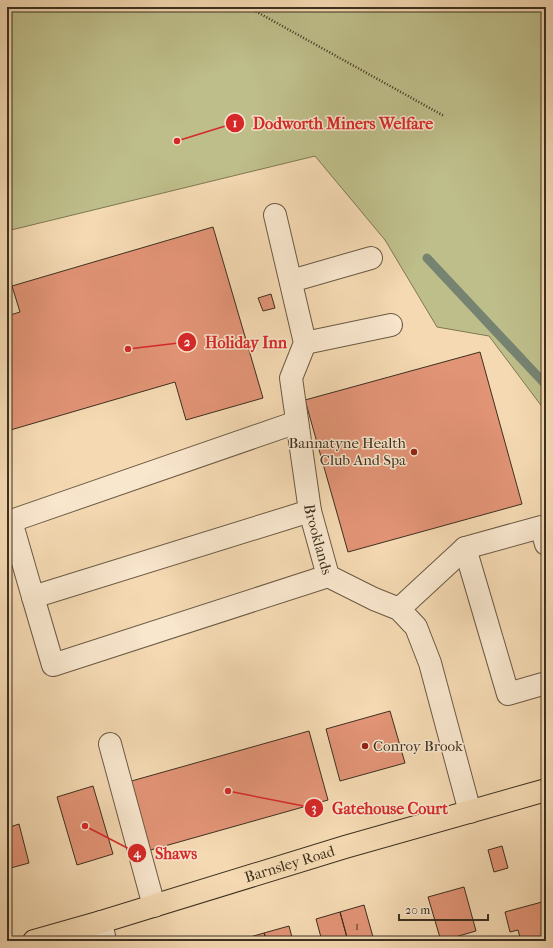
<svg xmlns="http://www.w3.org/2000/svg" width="553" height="948" font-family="'IM FELL French Canon',serif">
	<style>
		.green { fill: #bebe8a; stroke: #7e7754 }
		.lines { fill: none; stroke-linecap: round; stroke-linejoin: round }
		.stream { stroke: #768371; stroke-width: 9 }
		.building { fill: #e29476; stroke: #3d301f }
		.minor-casing { stroke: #6b5a44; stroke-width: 24 }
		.major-casing { stroke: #3d301f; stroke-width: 24 }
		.path { stroke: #3d301f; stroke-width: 2.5; stroke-dasharray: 1 2; stroke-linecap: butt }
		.minor { stroke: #f8e6cd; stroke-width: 22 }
		.major { stroke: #f4d9b2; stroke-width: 22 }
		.poi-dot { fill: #8f2418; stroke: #f8e6cd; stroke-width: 1.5 }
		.labels { text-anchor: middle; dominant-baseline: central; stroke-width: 3; stroke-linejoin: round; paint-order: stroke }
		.number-label { font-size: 13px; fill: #664935 }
		.poi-label { font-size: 15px; fill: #3d301f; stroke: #f8e6cd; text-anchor: end }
		.street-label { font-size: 15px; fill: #3d301f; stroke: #f8e6cd }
		.leader { fill: none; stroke: #d62828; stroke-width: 1.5 }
		.callout-dot { fill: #d62828; stroke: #f8e6cd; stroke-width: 1.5 }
		.mark-label { font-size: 12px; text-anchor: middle; font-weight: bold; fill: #fff }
		.callout-label { font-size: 16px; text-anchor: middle; font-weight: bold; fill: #d62828; stroke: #f8e6cd; stroke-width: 3; stroke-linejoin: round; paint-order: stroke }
	</style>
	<rect width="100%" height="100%" fill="#f4d9b2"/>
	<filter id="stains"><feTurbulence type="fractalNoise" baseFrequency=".005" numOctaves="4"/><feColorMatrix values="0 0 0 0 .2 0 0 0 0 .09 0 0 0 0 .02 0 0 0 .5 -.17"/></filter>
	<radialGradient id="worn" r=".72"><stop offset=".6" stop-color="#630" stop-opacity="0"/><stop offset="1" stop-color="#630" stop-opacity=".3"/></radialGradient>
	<path class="green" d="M 7,7 L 546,7 L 546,412 L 489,336 L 437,327 L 385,240 L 315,156 L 7,231 Z"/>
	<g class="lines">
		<path class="stream" d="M 427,258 L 546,385"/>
	</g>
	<path class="building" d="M 213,227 L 263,398 L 186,420 L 175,382 L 7,431 L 7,316 L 20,312 L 12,286 Z
		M 271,294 L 275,308 L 263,311 L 258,298 Z
		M 480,352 L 522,504 L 348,552 L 305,400 Z
		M 390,711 L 405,763 L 340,781 L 326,729 Z
		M 309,731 L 328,800 L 147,851 L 128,782 Z
		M 93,786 L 113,854 L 77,865 L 57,797 Z
		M 19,824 L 29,863 L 7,869 L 7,828 Z
		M 502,846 L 508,868 L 494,872 L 488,850 Z
		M 464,887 L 476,931 L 441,941 L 428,897 Z
		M 542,902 L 546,916 L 546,935 L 521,941 L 518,930 L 510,932 L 505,912 Z
		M 364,905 L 373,937 L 361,941 L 348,941 L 340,912 Z
		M 340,912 L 348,941 L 322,941 L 316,919 Z
		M 289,926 L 293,941 L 267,941 L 264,933 Z
		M 264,933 L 267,941 L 241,941 L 240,940 Z"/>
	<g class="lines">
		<defs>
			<g id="minor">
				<path id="s1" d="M 275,215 L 305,343 L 291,378 L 310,511 L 328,576 L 374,599 L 399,609 L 416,627 L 430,663 L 470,812"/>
				<path d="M 291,281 L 371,258"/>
				<path d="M 305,343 L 391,325"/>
				<path d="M 310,511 L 33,597 L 53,665 L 328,576"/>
				<path d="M 465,548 L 508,694 L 546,683"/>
				<path d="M 33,597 L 11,521 L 297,422"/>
				<path d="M 399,609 L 465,548 L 541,527 L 546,544"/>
				<path d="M 110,744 L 154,906"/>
				<path d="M 101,922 L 105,941"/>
			</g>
			<g id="major">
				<path id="s2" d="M 34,941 L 101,922 L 345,847 L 546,790"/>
			</g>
		</defs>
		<use href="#minor" class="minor-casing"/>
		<use href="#major" class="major-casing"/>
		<path class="path" d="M 248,7 L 444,116"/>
		<use href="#minor" class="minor"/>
		<use href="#major" class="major"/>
	</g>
	<g class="poi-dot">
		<circle cx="414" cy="452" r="4"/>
		<circle cx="365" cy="746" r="4"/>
	</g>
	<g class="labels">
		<g class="number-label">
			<text x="357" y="925">1</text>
		</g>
		<g class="poi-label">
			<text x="406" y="443">Bannatyne Health<tspan x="406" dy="17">Club And Spa</tspan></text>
			<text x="373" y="746" text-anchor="start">Conroy Brook</text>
		</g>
		<g class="street-label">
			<text stroke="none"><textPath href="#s1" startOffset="333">Brooklands</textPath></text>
			<text stroke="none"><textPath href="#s2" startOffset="267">Barnsley Road</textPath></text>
		</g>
	</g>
	<path class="leader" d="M177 141L235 123M128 349L187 342M228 791L314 808M85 826L137 853"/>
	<g class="callout-dot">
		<circle cx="177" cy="141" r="4"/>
		<circle cx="128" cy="349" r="4"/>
		<circle cx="228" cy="791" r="4"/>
		<circle cx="85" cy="826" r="4"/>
		<circle cx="235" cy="123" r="10"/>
		<circle cx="187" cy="342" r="10"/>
		<circle cx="314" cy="808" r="10"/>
		<circle cx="137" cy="853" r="10"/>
	</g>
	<g class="mark-label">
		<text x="235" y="127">1</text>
		<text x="187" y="346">2</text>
		<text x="314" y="812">3</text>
		<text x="137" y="857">4</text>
	</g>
	<g class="callout-label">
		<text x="343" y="129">Dodworth Miners Welfare</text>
		<text x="246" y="348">Holiday Inn</text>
		<text x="390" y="814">Gatehouse Court</text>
		<text x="176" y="859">Shaws</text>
	</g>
	<rect width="553" height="948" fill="none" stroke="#f4d9b2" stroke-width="24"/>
	<rect x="8" y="8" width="537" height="932" fill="none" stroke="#3d301f" stroke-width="2"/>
	<rect x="12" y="12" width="529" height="924" fill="none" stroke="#3d301f"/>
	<path d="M399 914v6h89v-6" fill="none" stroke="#3d301f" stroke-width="2"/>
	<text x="405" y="914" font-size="12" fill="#3d301f" stroke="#f8e6cd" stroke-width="3" paint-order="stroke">20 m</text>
	<rect width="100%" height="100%" filter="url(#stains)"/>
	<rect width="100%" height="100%" fill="url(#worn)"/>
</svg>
